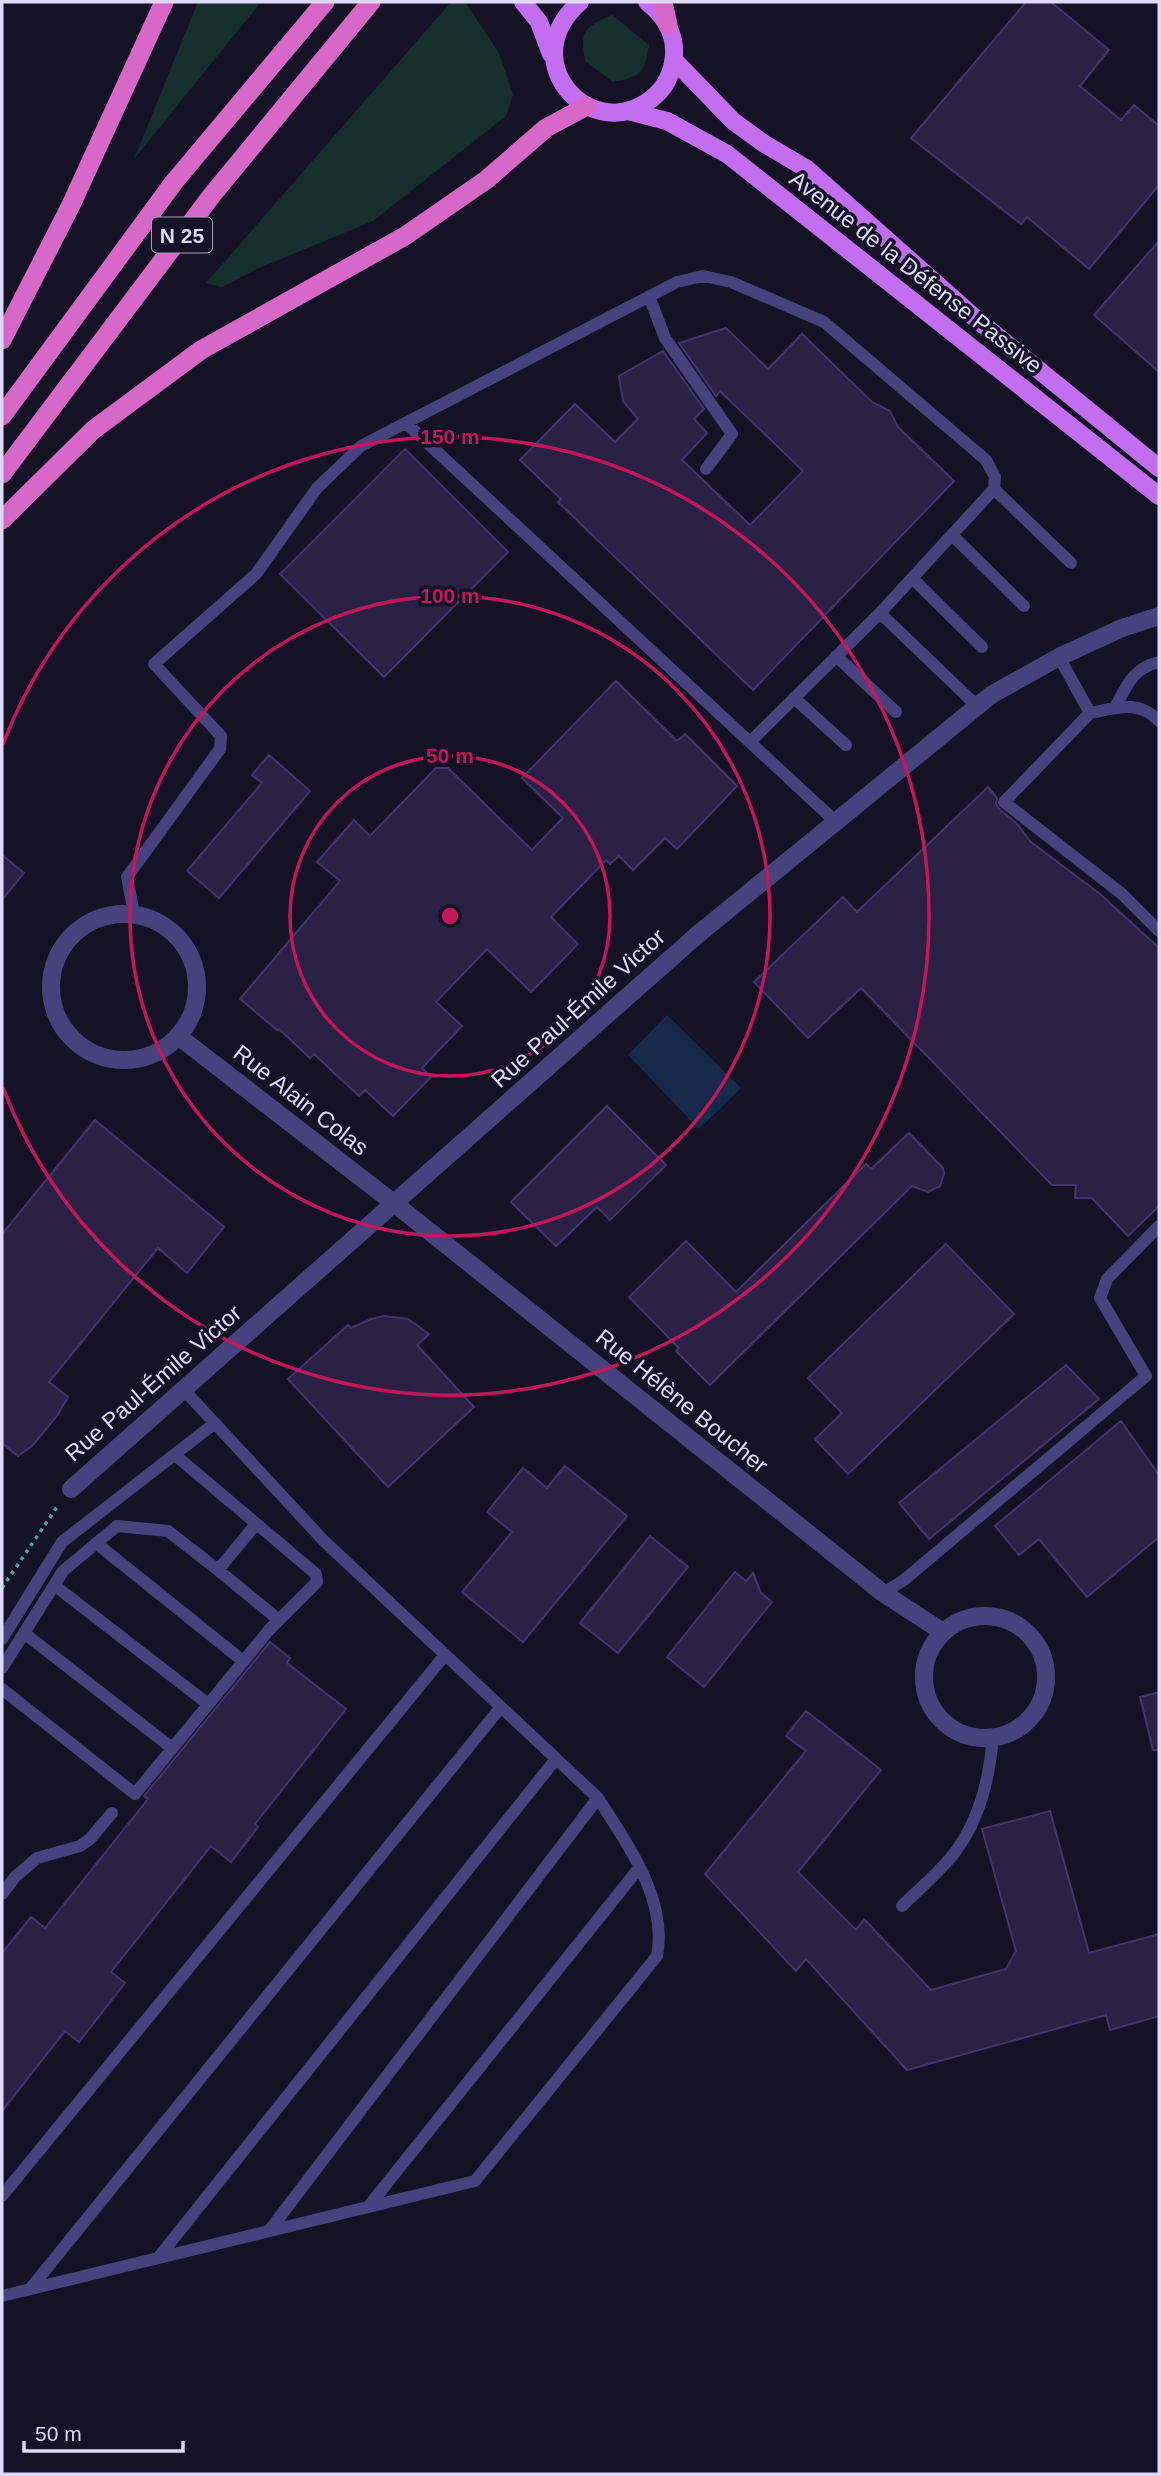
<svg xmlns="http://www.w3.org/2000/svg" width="1161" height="2476" font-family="Helvetica,sans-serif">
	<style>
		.green { fill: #162e2e }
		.water { fill: #16294a }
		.building { fill: #292044; stroke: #42356d; stroke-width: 2 }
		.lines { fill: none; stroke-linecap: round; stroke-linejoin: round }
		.path { stroke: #3eaba8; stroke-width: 3.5; stroke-dasharray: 3.5 5; stroke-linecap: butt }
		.service { stroke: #47427e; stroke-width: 12 }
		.minor { stroke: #47427e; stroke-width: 18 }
		.primary { stroke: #c26eee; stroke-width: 18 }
		.trunk { stroke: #d868c7; stroke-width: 19 }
		.ring { fill: none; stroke: #c2185b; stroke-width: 3.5 }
		.labels { text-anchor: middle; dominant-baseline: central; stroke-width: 7; stroke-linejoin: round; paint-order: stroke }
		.shield { fill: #161225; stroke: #a39ebb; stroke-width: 2 }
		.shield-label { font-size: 21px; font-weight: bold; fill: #dfdafb }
		.street-label { font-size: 23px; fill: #dfdafb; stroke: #161225 }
		.centre { fill: #c2185b; stroke: #161225; stroke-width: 3.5 }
		.ring-label { font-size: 21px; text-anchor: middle; font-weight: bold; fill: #c2185b; stroke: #161225; stroke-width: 7; stroke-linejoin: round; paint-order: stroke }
	</style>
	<rect width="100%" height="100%" fill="#161225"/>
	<path class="green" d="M 198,2 L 261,2 L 134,159 Z
		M 451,2 L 465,2 L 499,53 L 513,95 L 506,116 L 373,221 L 259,268 L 222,287 L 206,283 Z
		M 612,15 L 649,45 C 645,73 640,77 613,82 L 585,61 C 580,31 584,27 612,15 Z"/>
	<path class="water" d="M 667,1015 L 741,1088 L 699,1129 L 628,1055 Z"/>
	<path class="building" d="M 1026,2 L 1051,2 L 1109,50 L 1080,86 L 1121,120 L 1134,105 L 1159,126 L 1159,185 L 1089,269 L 1027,217 L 1021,224 L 911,138 Z
		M 1159,241 L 1159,372 L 1094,315 Z
		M 726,328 L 768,369 L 802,334 L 872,402 L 890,411 L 898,427 L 954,481 L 753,690 L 558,502 L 561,499 L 520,460 L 575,404 L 615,442 L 638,419 L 623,401 L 619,376 L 663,351 L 704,409 L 694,419 L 707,433 L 682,460 L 750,525 L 803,471 L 720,391 L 716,396 L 679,343 Z
		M 405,449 L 508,552 L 384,677 L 280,574 Z
		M 616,681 L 677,741 L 685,734 L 737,786 L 677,849 L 665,838 L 633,870 L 619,856 L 610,864 L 606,860 L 551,917 L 578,944 L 531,992 L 487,949 L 436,1002 L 462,1026 L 422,1068 L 431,1077 L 393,1116 L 365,1090 L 359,1096 L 314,1054 L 310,1058 L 279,1029 L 277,1030 L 240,999 L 340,881 L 317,862 L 354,820 L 370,836 L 436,768 L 448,768 L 532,850 L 563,818 L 522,778 Z
		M 269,755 L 310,791 L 219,898 L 187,871 L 262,783 L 252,775 Z
		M 988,787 L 997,798 L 996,804 L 998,808 L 1017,824 L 1031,842 L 1100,894 L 1159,948 L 1159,1206 L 1128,1236 L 1092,1198 L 1075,1198 L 1076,1185 L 1052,1185 L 861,988 L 808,1038 L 754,982 L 843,897 L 857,912 Z
		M 2,855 L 24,873 L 2,900 Z
		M 607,1106 L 666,1165 L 610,1220 L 597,1207 L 556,1246 L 511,1202 Z
		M 95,1120 L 224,1227 L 187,1273 L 158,1248 L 49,1382 L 68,1397 L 57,1416 L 32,1446 L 18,1456 L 2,1443 L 2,1234 Z
		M 909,1133 L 943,1168 L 944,1174 L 940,1186 L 928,1192 L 912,1186 L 710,1385 L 676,1351 L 679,1348 L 629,1297 L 686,1241 L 736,1292 L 866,1164 L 871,1169 Z
		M 946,1244 L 1014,1314 L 848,1474 L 815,1439 L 842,1413 L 808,1378 Z
		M 384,1316 L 408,1319 L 429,1334 L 417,1345 L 474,1407 L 388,1487 L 288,1379 L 348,1325 L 351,1328 L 371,1319 Z
		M 1066,1365 L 1099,1399 L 929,1539 L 899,1503 Z
		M 1121,1421 L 1159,1475 L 1159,1537 L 1087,1597 L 1039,1539 L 1019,1555 L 995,1526 Z
		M 565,1466 L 627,1516 L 523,1642 L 462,1592 L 512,1532 L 487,1512 L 523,1468 L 547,1488 Z
		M 650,1536 L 688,1567 L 618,1653 L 580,1623 Z
		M 735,1572 L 746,1581 L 753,1573 L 761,1593 L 772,1602 L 704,1687 L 667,1657 Z
		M 270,1642 L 290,1658 L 287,1663 L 346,1709 L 255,1824 L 258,1827 L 231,1862 L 211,1846 L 111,1972 L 125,1983 L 79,2042 L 65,2031 L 2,2111 L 2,1953 L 31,1917 L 45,1928 L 148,1799 L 144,1796 Z
		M 1159,1692 L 1159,1750 L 1153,1750 L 1140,1697 Z
		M 806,1711 L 881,1770 L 798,1872 L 856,1930 L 864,1919 L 931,1990 L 1006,1969 L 1016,1951 L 982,1829 L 1050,1811 L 1089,1953 L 1159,1934 L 1159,2016 L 1110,2030 L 1106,2015 L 907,2070 L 806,1959 L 796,1971 L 705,1874 L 806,1751 L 786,1736 Z"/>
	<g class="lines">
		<path class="path" d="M 2,1588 L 59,1504"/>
		<path class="service" d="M 649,296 L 665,338 L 732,434 L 706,469
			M 406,423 L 836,822
			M 994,489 L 1071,563
			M 952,535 L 1024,606
			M 912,578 L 982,647
			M 836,656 L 896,712
			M 1059,657 L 1090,713 C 1116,708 1138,699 1159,721
			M 794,698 L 846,745
			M 1115,708 C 1127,685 1133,668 1159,662
			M 1090,713 L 1004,802 L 1122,894 L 1159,931
			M 751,741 L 880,613 L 977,706
			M 134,914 L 127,877 L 220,749 L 221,736 L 154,664 L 256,574 L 317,488 L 361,446 L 677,282 L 703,276 L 731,282 L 824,322 L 986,460 L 995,477 L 994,489 L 880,613
			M 96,1543 L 243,1661
			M 218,1570 L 279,1620
			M 54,1585 L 208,1704
			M 883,1593 L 904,1580 L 1146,1376 L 1100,1298 L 1107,1279 L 1159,1226
			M 24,1633 L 172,1748
			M 2,1639 L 62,1542 L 215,1423
			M 2,1668 L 63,1571 L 117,1526 L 168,1531 L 218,1570 L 256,1524
			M 2,1689 L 135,1794 L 269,1630 L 317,1582 L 316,1574 L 175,1455
			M 2,1894 L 15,1877 L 37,1858 L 80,1846 L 90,1839 L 112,1813
			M 902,1906 C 920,1888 941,1871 956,1851 C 980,1818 989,1779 993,1738
			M 2,2196 L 445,1655
			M 368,2207 L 639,1868
			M 269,2231 L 598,1798
			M 158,2258 L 556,1759
			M 30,2289 L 501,1707
			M 2,2296 L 475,2181 L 657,1956 C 668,1899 627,1844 598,1798 L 324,1541 L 183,1389"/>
		<path class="minor" d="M51 987a73 73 0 1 1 146 0a73 73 0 1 1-146 0Z
			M 178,1036 L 395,1204 L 883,1593 L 943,1632
			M 71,1489 L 696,936 L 991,695 L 1059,657 L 1122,628 L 1159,616
			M924 1677a61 61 0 1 1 122 0a61 61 0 1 1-122 0Z"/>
		<path class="primary" d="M 523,2 L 539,22 L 551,54
			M 580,2 C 514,60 588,142 647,102 C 661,93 670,79 673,63 C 678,38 666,17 647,2
			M 674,60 L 733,121 L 763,143 L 807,169 L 975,318 L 1159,468
			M 628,111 L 667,121 L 727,154 L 1159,496"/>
		<path class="trunk" d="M 663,2 L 668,25
			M 2,340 L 71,205 L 164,2
			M 2,416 L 174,182 L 325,2
			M 2,474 L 212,195 L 371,2
			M 2,520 L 93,430 L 201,350 L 405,236 L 486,180 L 546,128 L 587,106"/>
	</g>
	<g class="ring">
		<circle cx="450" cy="916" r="160"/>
		<circle cx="450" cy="916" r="320"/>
		<path d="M3 744A479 479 0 1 1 3 1088"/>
	</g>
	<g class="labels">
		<rect class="shield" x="152" y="217.5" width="60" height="35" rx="5"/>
		<g class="shield-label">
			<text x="182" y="235">N 25</text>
		</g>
		<g class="street-label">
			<text transform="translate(916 272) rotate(38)">Avenue de la Défense Passive</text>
			<text transform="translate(578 1008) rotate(-42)">Rue Paul-Émile Victor</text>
			<text transform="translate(301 1100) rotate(38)">Rue Alain Colas</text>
			<text transform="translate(153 1383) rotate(-41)">Rue Paul-Émile Victor</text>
			<text transform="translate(682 1401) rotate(39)">Rue Hélène Boucher</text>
		</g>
	</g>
	<circle cx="450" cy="916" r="10" class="centre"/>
	<g class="ring-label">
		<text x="450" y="444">150 m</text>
		<text x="450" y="603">100 m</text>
		<text x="450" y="763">50 m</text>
	</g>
	<rect width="1161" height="2476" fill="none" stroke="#dfdafb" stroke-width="7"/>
	<path d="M24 2441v10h159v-10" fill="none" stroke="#dfdafb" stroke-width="3.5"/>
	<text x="35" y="2441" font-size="21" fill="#dfdafb" stroke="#161225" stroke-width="5" paint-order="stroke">50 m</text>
</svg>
